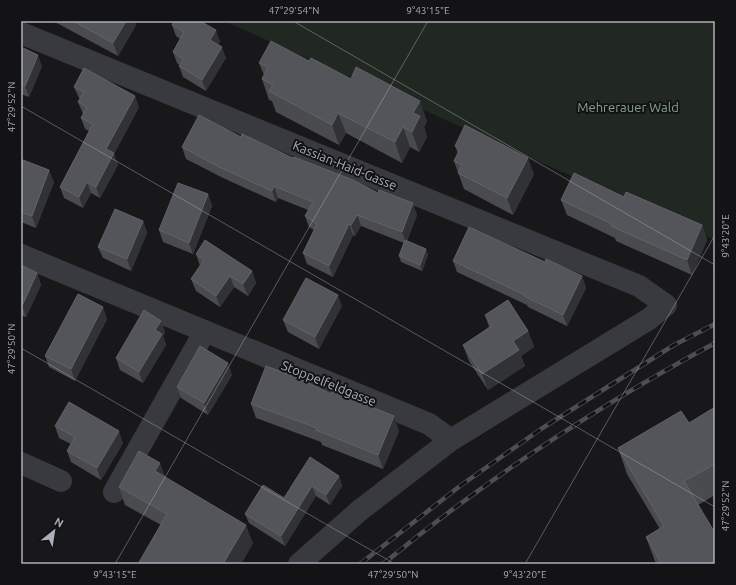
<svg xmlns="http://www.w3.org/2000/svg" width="736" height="585" font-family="Ubuntu,sans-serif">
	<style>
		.green { fill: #202821 }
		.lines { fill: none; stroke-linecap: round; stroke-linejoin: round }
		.minor { stroke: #393a3f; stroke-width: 22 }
		.rail-casing { stroke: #4c4e54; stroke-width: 4.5 }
		.rail { stroke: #131315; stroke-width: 3; stroke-dasharray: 9; stroke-linecap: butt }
		.wall { fill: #494b4f }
		.shaded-wall { fill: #313235 }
		.building { fill: #54555b; stroke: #62636a }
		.ticks { fill: none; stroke: #abafba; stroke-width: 1; stroke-opacity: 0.45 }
		.labels { text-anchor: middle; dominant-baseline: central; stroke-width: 4; stroke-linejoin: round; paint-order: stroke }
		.park-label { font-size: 13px; fill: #82a485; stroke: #131315 }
		.street-label { font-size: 13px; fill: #abafba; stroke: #131315 }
		.neatline { fill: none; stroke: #abafba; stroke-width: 1.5 }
		.ticks-label { font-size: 10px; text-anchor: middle; fill: #abafba }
	</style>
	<rect width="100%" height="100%" fill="#18181a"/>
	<path class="green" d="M 224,21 L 715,21 L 715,240 Z"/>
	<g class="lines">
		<path class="minor" d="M 21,33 L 639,286 L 666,305 L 649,319 L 451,440 L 359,511 L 299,564
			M 21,255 L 429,424 L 451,440
			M 21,463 L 61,481
			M 114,492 L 205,331"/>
		<defs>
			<path id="rail" d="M 360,564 L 460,486 L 541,429 L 674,345 L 715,324
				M 383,564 C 485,480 598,406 715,343"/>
		</defs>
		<use href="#rail" class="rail-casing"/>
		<use href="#rail" class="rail"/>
	</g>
	<path class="wall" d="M 53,21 L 134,21 L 136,25 L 118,56 Z
		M 172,25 L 220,41 L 218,45 L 226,58 L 206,91 L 183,77 L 179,66 L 180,65 L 177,63 L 173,52 L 180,39 L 176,36 Z
		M 21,47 L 42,66 L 29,97 L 21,94 Z
		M 259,63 L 427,121 L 424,127 L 427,137 L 419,152 L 410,147 L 402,163 L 346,133 L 339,145 L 276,112 L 272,101 L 269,100 L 262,79 L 264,75 Z
		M 74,87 L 139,107 L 114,154 L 118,165 L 100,198 L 91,193 L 83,208 L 64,198 L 60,187 L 89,131 L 85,129 L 81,118 L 83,114 L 78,102 L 80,99 L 79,98 Z
		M 241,137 L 293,158 L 417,215 L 407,241 L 428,255 L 422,271 L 401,262 L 399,256 L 404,243 L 361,226 L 355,236 L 353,235 L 333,277 L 307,264 L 303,253 L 314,230 L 309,227 L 305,216 L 308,210 L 278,198 L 276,202 L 223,178 L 186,159 L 182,147 Z
		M 455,146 L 534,174 L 513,215 L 464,189 L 454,161 L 458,154 Z
		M 21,164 L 54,182 L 36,228 L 21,222 Z
		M 208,194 L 212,206 L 193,254 L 163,242 L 159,230 Z
		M 624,197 L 702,225 L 707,240 L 692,275 L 616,241 L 615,238 L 567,215 L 561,200 Z
		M 143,221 L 147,233 L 131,271 L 103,258 L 98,247 Z
		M 196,254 L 252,271 L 256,283 L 248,296 L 234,287 L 220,307 L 196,291 L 191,279 L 200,266 Z
		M 453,261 L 545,262 L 582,276 L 586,288 L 567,326 L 528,307 L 527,305 L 457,272 Z
		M 21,265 L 37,273 L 41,285 L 26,317 L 21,315 Z
		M 342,306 L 319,349 L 288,332 L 283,320 Z
		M 485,315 L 528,331 L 534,347 L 521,356 L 525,366 L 488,390 L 469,361 L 463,345 L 489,327 Z
		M 107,319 L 75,381 L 49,367 L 45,356 Z
		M 161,321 L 165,332 L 163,336 L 166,345 L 143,383 L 120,370 L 116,358 Z
		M 232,375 L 208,415 L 181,398 L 177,387 Z
		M 251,404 L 399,431 L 383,469 L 322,445 L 321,442 L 256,418 Z
		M 715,407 L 715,495 L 698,505 L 715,564 L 656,564 L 646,537 L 660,529 L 627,474 L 618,448 L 689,423 Z
		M 55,426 L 123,443 L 101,480 L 71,462 L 67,451 L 71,444 L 59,438 Z
		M 339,476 L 342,486 L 330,505 L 316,496 L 285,546 L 249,523 L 245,514 L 284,498 Z
		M 166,477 L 253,543 L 241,564 L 138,564 L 161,525 L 125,505 L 119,487 Z"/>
	<path class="shaded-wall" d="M 126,21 L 134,21 L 136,25 L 118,56 L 113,43 Z
		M 216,30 L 220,41 L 214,51 L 210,40 Z
		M 222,47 L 226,58 L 206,91 L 202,80 Z
		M 38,55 L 42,66 L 29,97 L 25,86 Z
		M 135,96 L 139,107 L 114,154 L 118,165 L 100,198 L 96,187 L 106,149 Z
		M 420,101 L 427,121 L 424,127 L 427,137 L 419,152 L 412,132 L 413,113 Z
		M 338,113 L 346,133 L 339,145 L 332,125 Z
		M 403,127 L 410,147 L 402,163 L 395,142 Z
		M 528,158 L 534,174 L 513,215 L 507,198 Z
		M 49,170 L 54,182 L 36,228 L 32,216 Z
		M 87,182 L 91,193 L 83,208 L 79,197 Z
		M 274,186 L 278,198 L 276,202 L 272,191 Z
		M 208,194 L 212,206 L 193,254 L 189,243 Z
		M 413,203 L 417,215 L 406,243 L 402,232 Z
		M 357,215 L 361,226 L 355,236 L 351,225 Z
		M 143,221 L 147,233 L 131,271 L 127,259 Z
		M 349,224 L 353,235 L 333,277 L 329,266 Z
		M 702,225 L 707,240 L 692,275 L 687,260 Z
		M 426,249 L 428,255 L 422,271 L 420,265 Z
		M 252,271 L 256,283 L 248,296 L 243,284 Z
		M 37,273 L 41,285 L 26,317 L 22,306 Z
		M 230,276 L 234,287 L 220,307 L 216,296 Z
		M 582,276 L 586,288 L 567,326 L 563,315 Z
		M 338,295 L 342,306 L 319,349 L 315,337 Z
		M 103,307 L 107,319 L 75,381 L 71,369 Z
		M 161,321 L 165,332 L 163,336 L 166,345 L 143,383 L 139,372 L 155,330 Z
		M 528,331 L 534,347 L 521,356 L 525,366 L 488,390 L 482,374 L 513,341 Z
		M 228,363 L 232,375 L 208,415 L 204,403 Z
		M 394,416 L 399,431 L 383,469 L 378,455 Z
		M 119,431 L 123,443 L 101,480 L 97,468 Z
		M 160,463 L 167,481 L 155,471 Z
		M 339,476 L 342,486 L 330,505 L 326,495 Z
		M 312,486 L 316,496 L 285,546 L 281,536 Z
		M 246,525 L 253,543 L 241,564 L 223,564 Z"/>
	<path class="building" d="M 73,21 L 126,21 L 113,43 Z
		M 174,21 L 200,21 L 216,30 L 210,40 L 222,47 L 202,80 L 179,66 L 183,59 L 173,52 L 184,32 L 172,25 Z
		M 271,41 L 309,61 L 311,58 L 351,79 L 356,67 L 420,101 L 413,113 L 420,116 L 412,132 L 403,127 L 395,142 L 338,113 L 332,125 L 269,91 L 273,85 L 262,79 L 268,67 L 259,63 Z
		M 21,47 L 38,55 L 25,86 L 21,84 Z
		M 84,68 L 135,96 L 106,149 L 114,153 L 96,187 L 87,182 L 79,197 L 60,187 L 93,124 L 81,118 L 87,107 L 78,102 L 84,92 L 74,87 Z
		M 199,115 L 241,137 L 242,134 L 293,158 L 294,157 L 353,180 L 378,193 L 379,190 L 413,203 L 402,232 L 357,215 L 351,225 L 349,224 L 329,266 L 303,253 L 317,224 L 305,216 L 313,202 L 274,186 L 272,191 L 219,167 L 182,147 Z
		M 465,125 L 528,158 L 507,198 L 458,173 L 462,165 L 454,161 L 460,149 L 455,146 Z
		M 23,160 L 49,170 L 32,216 L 21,212 L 21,164 Z
		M 574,173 L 624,197 L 626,192 L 702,225 L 687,260 L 611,226 L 612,224 L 561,200 Z
		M 178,183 L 208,194 L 189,243 L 159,230 Z
		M 115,209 L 143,221 L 127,259 L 98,247 Z
		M 469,227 L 545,262 L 546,259 L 582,276 L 563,315 L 524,296 L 525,295 L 453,261 Z
		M 205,240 L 252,271 L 243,284 L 230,276 L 216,296 L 191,279 L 204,260 L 196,254 Z
		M 405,240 L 426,249 L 420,265 L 399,256 Z
		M 21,265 L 37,273 L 22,306 L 21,306 Z
		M 306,278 L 338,295 L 315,337 L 283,320 Z
		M 78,294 L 103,307 L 71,369 L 45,356 Z
		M 508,300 L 528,331 L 513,341 L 519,350 L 482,374 L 463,345 L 492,326 L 485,315 Z
		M 144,310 L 161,321 L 155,330 L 162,334 L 139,372 L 116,358 Z
		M 200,346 L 228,363 L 204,403 L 177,387 Z
		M 266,366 L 296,377 L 331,394 L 332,391 L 394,416 L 378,455 L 316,430 L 317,428 L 251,404 Z
		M 69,402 L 119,431 L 97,468 L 67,451 L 75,437 L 55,426 Z
		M 715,407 L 715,464 L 684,481 L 715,533 L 715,564 L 662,564 L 646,537 L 664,526 L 618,448 L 681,411 L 689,423 Z
		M 139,451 L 160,463 L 155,471 L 246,525 L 223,564 L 138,564 L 167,514 L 119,487 Z
		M 310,457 L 339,476 L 326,495 L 312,486 L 281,536 L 245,514 L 263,485 L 284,498 Z"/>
	<path class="ticks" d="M 293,21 L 715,265M 712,21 L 715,23M 21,106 L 715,507M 21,348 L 395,564M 115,564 L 428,21M 525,564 L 715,235"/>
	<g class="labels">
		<g class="park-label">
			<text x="628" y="107">Mehrerauer Wald</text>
		</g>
		<g class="street-label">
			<text transform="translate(345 165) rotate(22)">Kassian-Haid-Gasse</text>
			<text transform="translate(329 383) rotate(22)">Stoppelfeldgasse</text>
		</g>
	</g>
	<rect width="736" height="585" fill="none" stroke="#131315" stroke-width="44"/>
	<g transform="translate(54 531) rotate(30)" stroke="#131315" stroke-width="3" paint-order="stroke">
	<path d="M0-3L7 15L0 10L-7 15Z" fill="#abafba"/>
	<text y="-6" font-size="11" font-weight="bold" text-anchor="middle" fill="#abafba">N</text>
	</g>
	<rect x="22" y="22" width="692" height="541" class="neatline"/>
	<g class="ticks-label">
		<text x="294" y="14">47°29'54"N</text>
		<text x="428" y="14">9°43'15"E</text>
		<text transform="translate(11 107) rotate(-90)" y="4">47°29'52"N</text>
		<text transform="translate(725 236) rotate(-90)" y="4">9°43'20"E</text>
		<text transform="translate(11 349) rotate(-90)" y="4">47°29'50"N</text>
		<text transform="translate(725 506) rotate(-90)" y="4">47°29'52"N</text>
		<text x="115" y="578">9°43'15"E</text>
		<text x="393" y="578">47°29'50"N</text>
		<text x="525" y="578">9°43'20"E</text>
	</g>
</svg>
